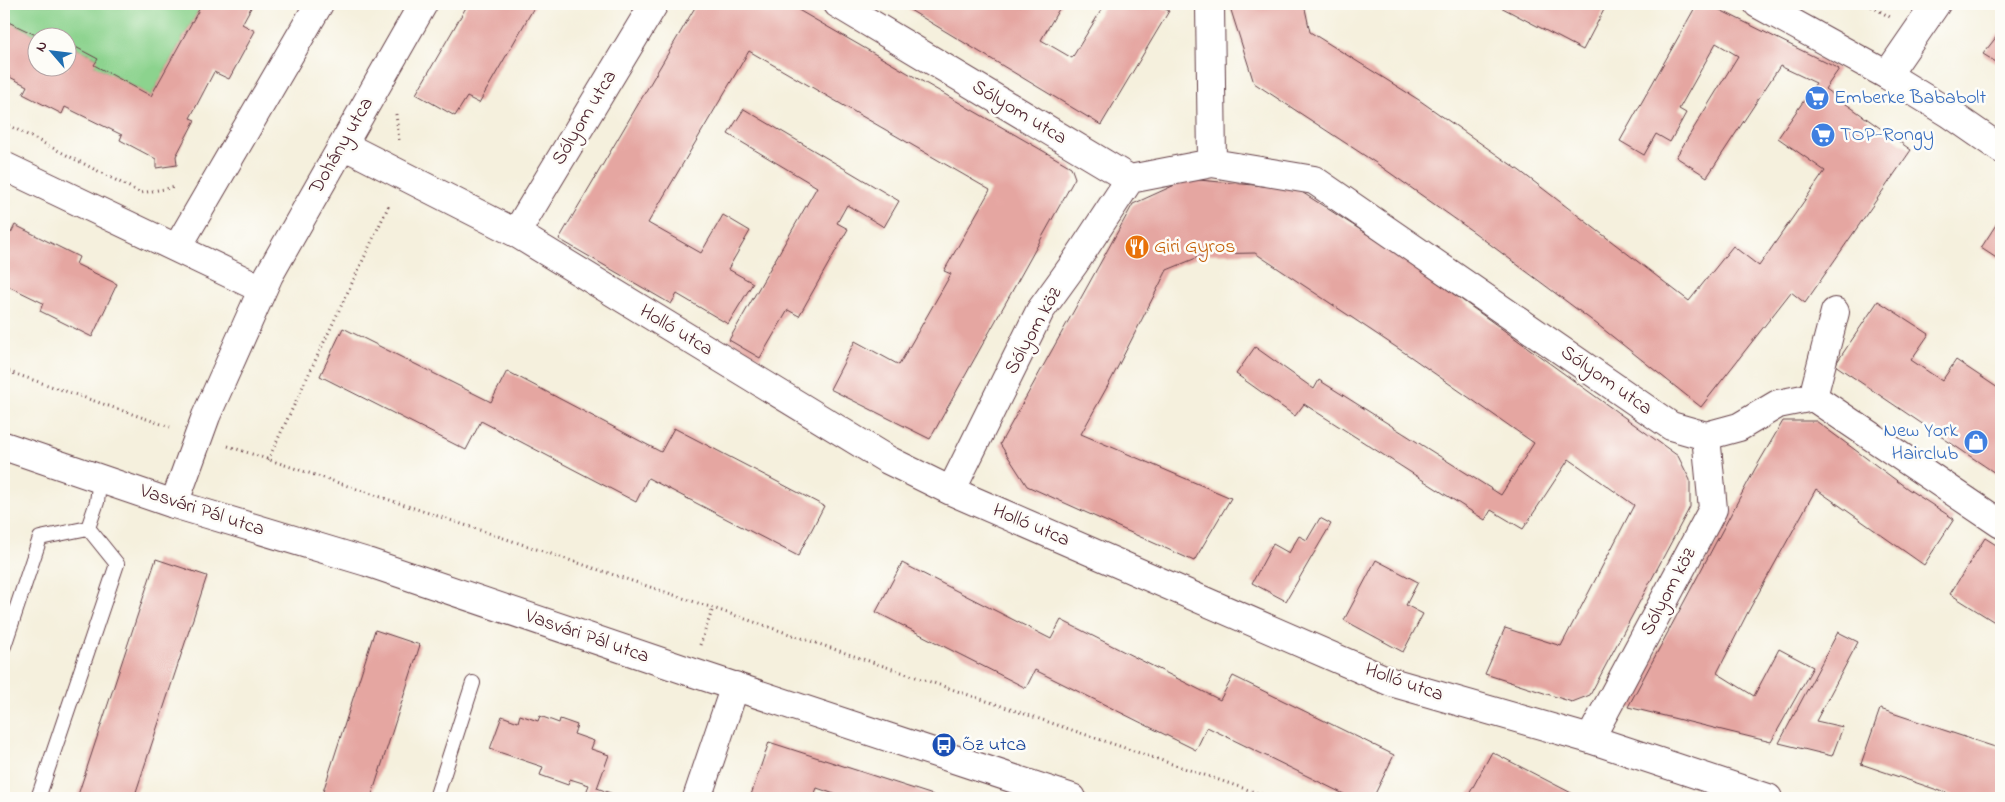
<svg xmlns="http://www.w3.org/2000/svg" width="2005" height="802" font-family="'Indie Flower',sans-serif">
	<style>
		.green { fill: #8cd38e; stroke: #6b795c }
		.building { fill: #e5a6a1 }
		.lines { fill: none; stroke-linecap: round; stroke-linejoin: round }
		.service-casing { stroke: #643e46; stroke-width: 16 }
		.minor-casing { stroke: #643e46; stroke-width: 30 }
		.tertiary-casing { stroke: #643e46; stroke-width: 30 }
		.path { stroke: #643e46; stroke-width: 3; stroke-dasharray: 1 4; stroke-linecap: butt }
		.service { stroke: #fff; stroke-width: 14 }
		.minor { stroke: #fff; stroke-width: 28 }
		.tertiary { stroke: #fff; stroke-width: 28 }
		.labels { text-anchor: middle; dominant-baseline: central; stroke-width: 5; stroke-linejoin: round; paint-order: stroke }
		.shop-label { font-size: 20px; fill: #366cbe; stroke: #fdfcf7; text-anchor: start }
		.street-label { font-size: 20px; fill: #4a1f2b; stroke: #fdfcf7 }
		.food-label { font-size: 20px; fill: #c56008; stroke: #fdfcf7; text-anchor: start }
		.transit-label { font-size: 20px; fill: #164399; stroke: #fdfcf7; text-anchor: start }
	</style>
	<rect width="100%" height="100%" fill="#fdfcf7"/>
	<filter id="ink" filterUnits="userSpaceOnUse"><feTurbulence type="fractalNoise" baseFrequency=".02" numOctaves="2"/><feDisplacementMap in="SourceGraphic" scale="10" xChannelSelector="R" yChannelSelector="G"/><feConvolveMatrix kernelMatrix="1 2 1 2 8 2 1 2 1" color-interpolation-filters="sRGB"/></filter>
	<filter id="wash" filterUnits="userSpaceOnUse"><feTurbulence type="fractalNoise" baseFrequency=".0096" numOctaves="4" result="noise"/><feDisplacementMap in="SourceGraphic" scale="20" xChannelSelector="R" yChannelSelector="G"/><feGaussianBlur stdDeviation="1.12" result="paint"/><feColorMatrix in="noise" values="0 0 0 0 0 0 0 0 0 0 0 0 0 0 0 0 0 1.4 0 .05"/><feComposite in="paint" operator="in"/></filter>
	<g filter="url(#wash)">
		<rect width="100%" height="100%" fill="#f5f0dd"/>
		<path class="green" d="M 4,4 L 202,4 L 151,96 L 94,65 L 97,58 L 68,43 L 68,38 L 40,37 L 4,20 Z"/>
		<g id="blocks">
			<path class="building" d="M 202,4 L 253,4 L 242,24 L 255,31 L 229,79 L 214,72 L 190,118 L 195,120 L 176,156 L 177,165 L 156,168 L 156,159 L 120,140 L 122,135 L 65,107 L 62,114 L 23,94 L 27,86 L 4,74 L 4,20 L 38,36 L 38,68 L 68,68 L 68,43 L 98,59 L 94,65 L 151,96 Z
				M 468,4 L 536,4 L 479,103 L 467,97 L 455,116 L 416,94 Z
				M 697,4 L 788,4 L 1071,167 L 1075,178 L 930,439 L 830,389 L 855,341 L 899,365 L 951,274 L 944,271 L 990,190 L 749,51 L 648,223 L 701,253 L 723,215 L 750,231 L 728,269 L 753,283 L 728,324 L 677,294 L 671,304 L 559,239 Z
				M 900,4 L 1017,4 L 1021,6 L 1022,4 L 1062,4 L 1041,40 L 1072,58 L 1105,4 L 1156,4 L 1169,11 L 1101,125 Z
				M 1229,4 L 1304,4 L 1310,32 L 1419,100 L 1520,171 L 1689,301 L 1733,246 L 1759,266 L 1825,171 L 1778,138 L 1816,83 L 1780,66 L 1707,177 L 1676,157 L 1738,56 L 1716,43 L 1679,109 L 1686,113 L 1670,142 L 1656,134 L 1644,155 L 1620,141 L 1697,4 L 1708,4 L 1839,69 L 1825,89 L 1911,150 L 1805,303 L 1791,292 L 1701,407 L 1598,325 L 1475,233 L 1376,163 L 1254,83 Z
				M 1495,4 L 1607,4 L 1583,50 Z
				M 2001,31 L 2001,65 L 1983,54 Z
				M 744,109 L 899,201 L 884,227 L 847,205 L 837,223 L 848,229 L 799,316 L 788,310 L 760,358 L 729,340 L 817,187 L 728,134 Z
				M 1188,179 L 1297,189 L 1401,256 L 1678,456 L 1690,480 L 1690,507 L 1590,695 L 1572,702 L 1485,674 L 1505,628 L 1561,646 L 1634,505 L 1569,459 L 1523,529 L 1491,510 L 1485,520 L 1304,404 L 1295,416 L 1236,374 L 1255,347 L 1314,389 L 1319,380 L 1501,495 L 1534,443 L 1411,357 L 1255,253 L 1206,254 L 1167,270 L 1111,380 L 1081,434 L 1231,498 L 1194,561 L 1027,486 L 1000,444 L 1133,204 Z
				M 2001,217 L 2001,261 L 1981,248 Z
				M 15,225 L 79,257 L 76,264 L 117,284 L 92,337 L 40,311 L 43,303 L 4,284 L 4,229 L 11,233 Z
				M 1878,301 L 1929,334 L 1911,360 L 1942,381 L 1956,360 L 2001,390 L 2001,477 L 1835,365 Z
				M 343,328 L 491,402 L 507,371 L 661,452 L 674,428 L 824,506 L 798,556 L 648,478 L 636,502 L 481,421 L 466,450 L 320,376 Z
				M 1783,421 L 1816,421 L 1908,489 L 1954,519 L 1924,565 L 1816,489 L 1748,612 L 1717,673 L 1754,696 L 1779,649 L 1813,667 L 1771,742 L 1628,707 L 1755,469 Z
				M 1320,518 L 1331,524 L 1286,601 L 1252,583 L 1273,544 L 1289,553 L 1299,536 L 1307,540 Z
				M 1985,538 L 2001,548 L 2001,626 L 1950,594 Z
				M 156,559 L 207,576 L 134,798 L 77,798 Z
				M 1376,560 L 1418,582 L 1406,605 L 1423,614 L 1403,652 L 1344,620 Z
				M 902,563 L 1051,639 L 1061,620 L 1220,700 L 1233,676 L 1394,755 L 1373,798 L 1352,798 L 1207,727 L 1196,750 L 1035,670 L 1026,688 L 876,612 Z
				M 375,630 L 420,645 L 371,798 L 321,798 Z
				M 1838,632 L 1858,642 L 1816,721 L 1843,727 L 1832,756 L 1779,743 Z
				M 1880,709 L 2001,749 L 2001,798 L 1961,798 L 1861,764 Z
				M 520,715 L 538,721 L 540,716 L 559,723 L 560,719 L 577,725 L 574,734 L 594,741 L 591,749 L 609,755 L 597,788 L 624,798 L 584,798 L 589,785 L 570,779 L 568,785 L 540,775 L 543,767 L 490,749 L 502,716 L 518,722 Z
				M 769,742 L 933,795 L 932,798 L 839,798 L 840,796 L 817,788 L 813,798 L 750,798 Z
				M 1492,752 L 1581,798 L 1467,798 Z"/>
		</g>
	</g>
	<g filter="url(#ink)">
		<use href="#blocks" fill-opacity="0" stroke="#643e46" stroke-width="1"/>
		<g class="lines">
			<defs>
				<path id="service" d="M 4,646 L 40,538 L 88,528
					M 38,798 L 117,564 L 88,528 L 97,502 L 100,478
					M 436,798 L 473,683"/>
				<path id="minor" d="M 838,4 L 1130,179 L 1212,163 L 1314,180 L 1671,426 L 1706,436 L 1739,427 L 1778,404 L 1813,397 L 2001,524
					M 1210,4 L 1212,163
					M 1887,75 L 1936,4
					M 343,145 L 516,233 L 888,460 L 951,491 L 1391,682 L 1590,739 L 1768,798
					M 4,166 L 262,289
					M 516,233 L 654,4
					M 177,248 L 319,4
					M 1813,397 L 1835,312
					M 951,491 L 1040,311 L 1074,264 L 1130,179
					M 174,504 L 206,416 L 269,275 L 423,4
					M 1590,739 L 1713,509 L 1706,436
					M 697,798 L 735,686"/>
				<path id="tertiary" d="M 1758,4 L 1887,75 L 1949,113 L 2001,149
					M 4,446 L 174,504 L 367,562 L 691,672 L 1072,798"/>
			</defs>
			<use href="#service" class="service-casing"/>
			<use href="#minor" class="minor-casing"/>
			<use href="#tertiary" class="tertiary-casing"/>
			<path class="path" d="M 1867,4 L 1890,17
				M 396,114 L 399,140
				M 4,123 L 141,193 L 176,187
				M 4,370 L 170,427
				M 228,446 L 713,608 L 1272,798
				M 268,460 L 390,203
				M 700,645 L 713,608"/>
			<use href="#service" class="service"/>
			<use href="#minor" class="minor"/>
			<use href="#tertiary" class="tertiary"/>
		</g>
	</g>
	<defs>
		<symbol id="supermarket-disc" viewBox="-11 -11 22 22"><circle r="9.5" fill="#3f7fe0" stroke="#fdfcf7"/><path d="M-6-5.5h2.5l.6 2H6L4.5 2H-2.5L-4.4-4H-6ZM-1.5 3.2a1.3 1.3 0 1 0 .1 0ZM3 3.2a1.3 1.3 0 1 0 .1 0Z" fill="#fff"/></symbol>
		<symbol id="restaurant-disc" viewBox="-11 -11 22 22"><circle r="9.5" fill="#e8710a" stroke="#fdfcf7"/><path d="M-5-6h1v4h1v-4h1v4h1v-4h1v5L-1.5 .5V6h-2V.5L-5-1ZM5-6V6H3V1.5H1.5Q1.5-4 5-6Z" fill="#fff"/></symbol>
		<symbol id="shop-disc" viewBox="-11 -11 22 22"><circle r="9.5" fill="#3f7fe0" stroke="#fdfcf7"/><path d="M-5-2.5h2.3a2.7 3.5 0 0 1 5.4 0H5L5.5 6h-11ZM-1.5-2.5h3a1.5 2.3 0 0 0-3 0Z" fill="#fff"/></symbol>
		<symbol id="bus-disc" viewBox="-11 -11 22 22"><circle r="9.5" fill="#1a4fb4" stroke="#fdfcf7"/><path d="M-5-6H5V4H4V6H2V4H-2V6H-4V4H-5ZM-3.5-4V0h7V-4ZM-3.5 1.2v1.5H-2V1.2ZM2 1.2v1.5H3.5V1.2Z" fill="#fff"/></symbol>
	</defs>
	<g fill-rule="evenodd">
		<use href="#supermarket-disc" x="1803" y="84" width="28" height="28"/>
		<use href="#supermarket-disc" x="1809" y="121" width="28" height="28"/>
		<use href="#restaurant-disc" x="1123" y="233" width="28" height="28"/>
		<use href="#shop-disc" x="1962" y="428" width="28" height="28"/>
		<use href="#bus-disc" x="930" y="731" width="28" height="28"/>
	</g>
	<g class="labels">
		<g class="shop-label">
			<text x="1834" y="98">Emberke Bababolt</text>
			<text x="1840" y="135">TOP-Rongy</text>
			<text x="1958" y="431" text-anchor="end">New York<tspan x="1958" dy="23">Hairclub</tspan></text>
		</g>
		<g class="street-label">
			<text transform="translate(1019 113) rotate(31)">Sólyom utca</text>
			<text transform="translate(585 118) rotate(-59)">Sólyom utca</text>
			<text transform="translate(342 146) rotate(-60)">Dohány utca</text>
			<text transform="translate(676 331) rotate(31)">Holló utca</text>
			<text transform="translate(1034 331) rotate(-61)">Sólyom köz</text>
			<text transform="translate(1606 381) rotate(35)">Sólyom utca</text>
			<text transform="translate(202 511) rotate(18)">Vasvári Pál utca</text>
			<text transform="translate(1031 526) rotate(23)">Holló utca</text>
			<text transform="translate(1669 592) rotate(-62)">Sólyom köz</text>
			<text transform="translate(587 637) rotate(19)">Vasvári Pál utca</text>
			<text transform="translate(1404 683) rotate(19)">Holló utca</text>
		</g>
		<g class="food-label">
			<text x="1154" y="247">Giri Gyros</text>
		</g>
		<g class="transit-label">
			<text x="962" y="745">Őz utca</text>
		</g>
	</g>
	<rect width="2005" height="802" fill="none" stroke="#fdfcf7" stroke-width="20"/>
	<g transform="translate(52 52) rotate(298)"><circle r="24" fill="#fdfcf7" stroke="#b5a4a5"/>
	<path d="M0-4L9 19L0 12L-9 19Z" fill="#1f6fb2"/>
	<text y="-8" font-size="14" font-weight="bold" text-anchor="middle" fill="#4a1f2b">N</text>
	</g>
</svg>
